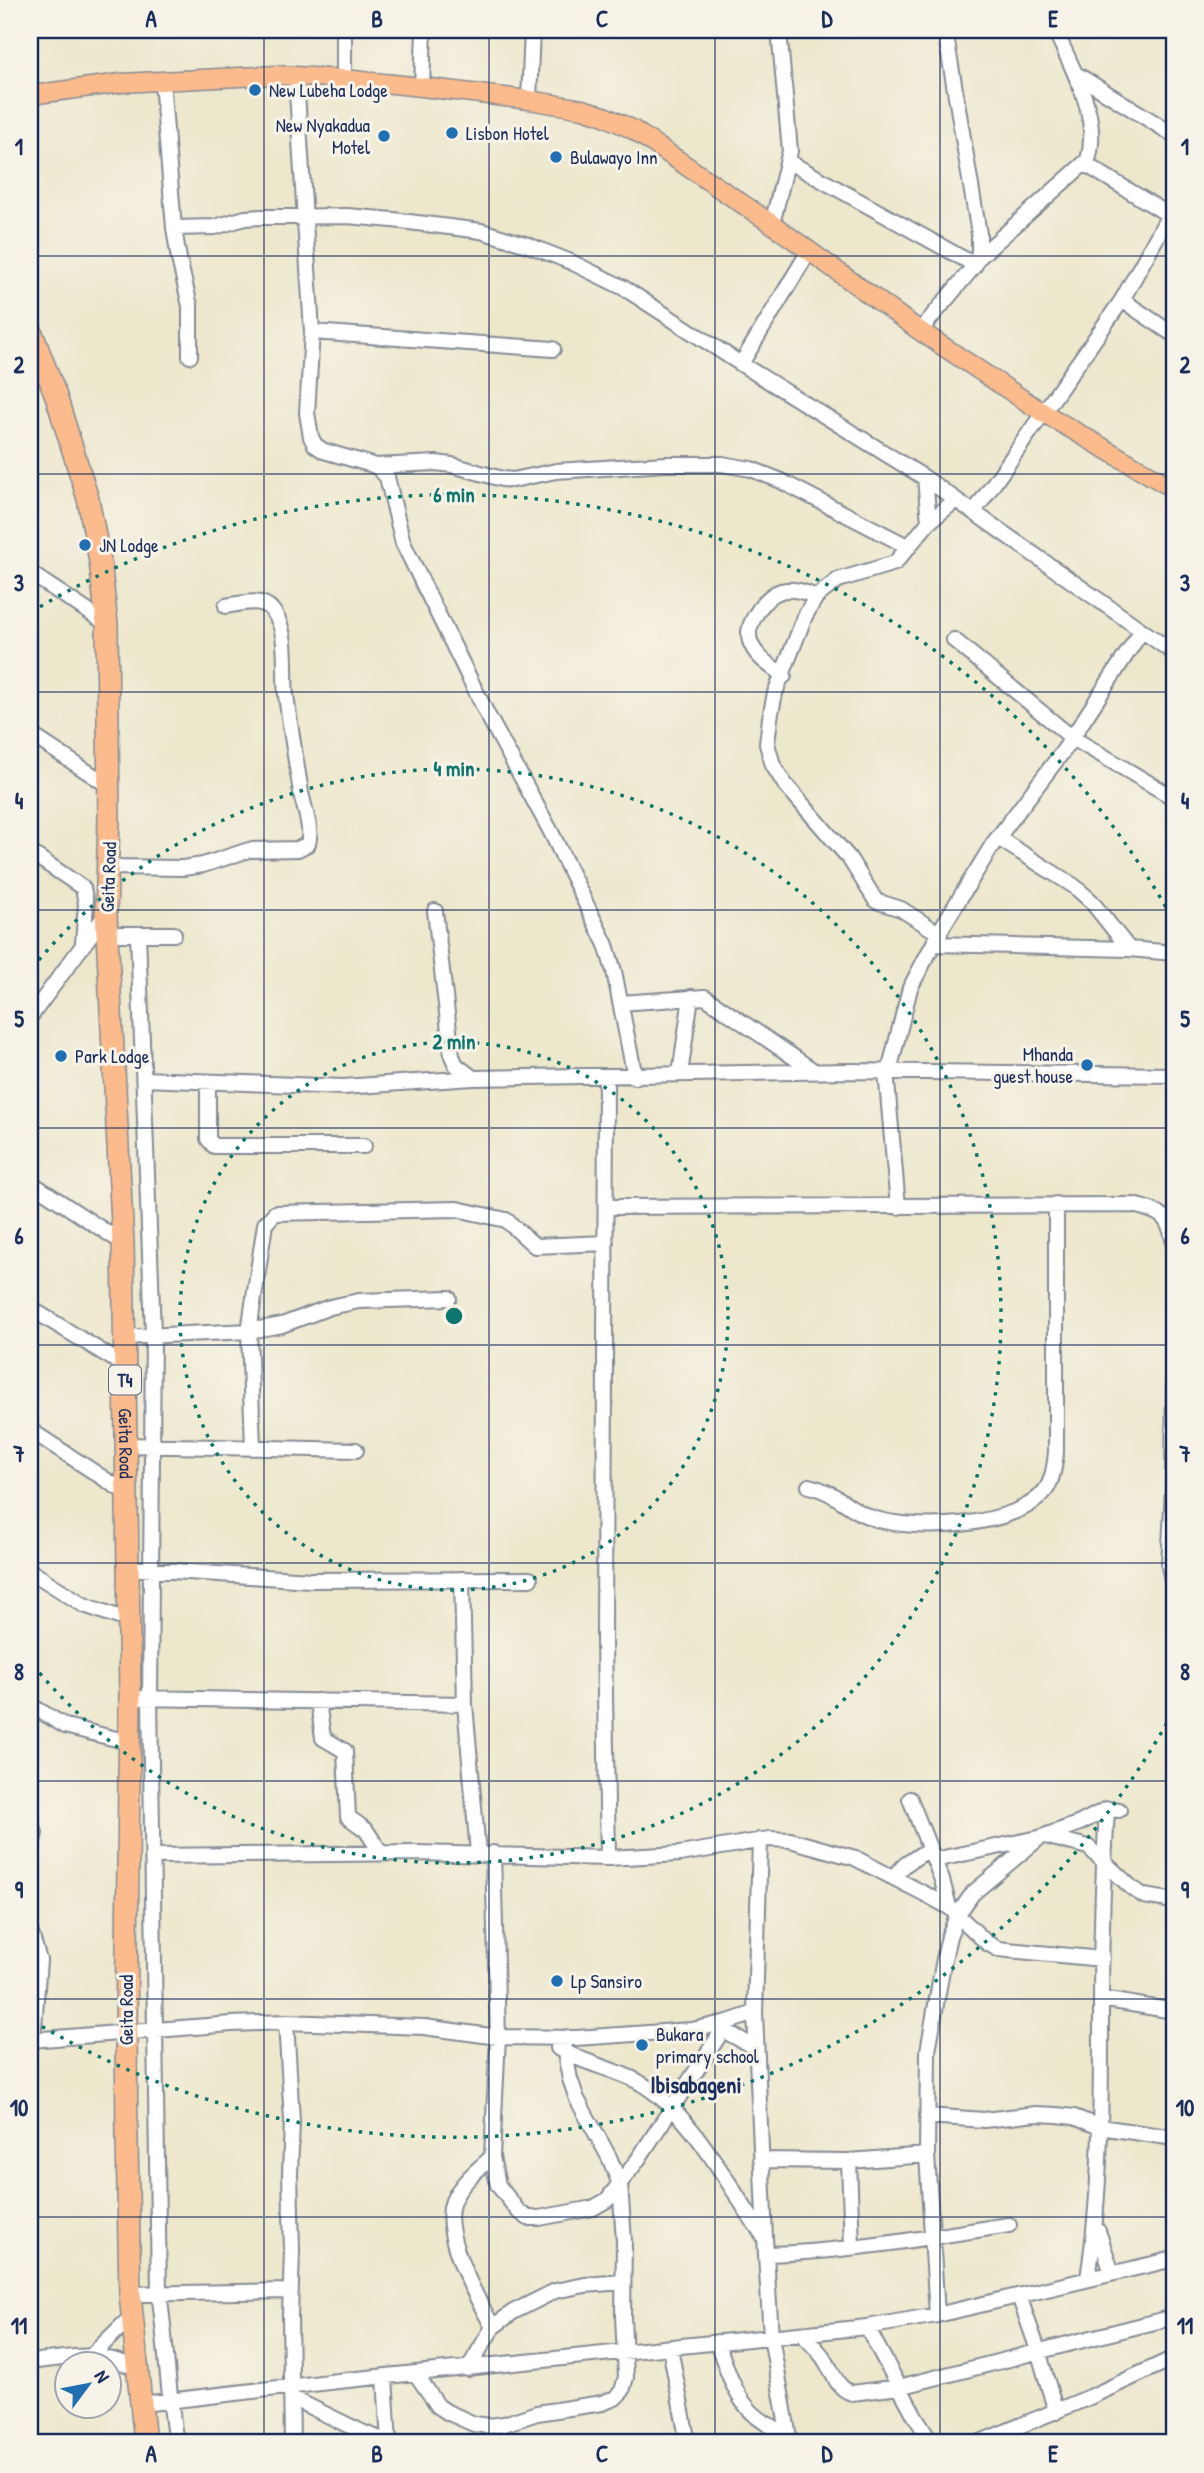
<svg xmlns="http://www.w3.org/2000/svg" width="1204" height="2473" font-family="'Patrick Hand',sans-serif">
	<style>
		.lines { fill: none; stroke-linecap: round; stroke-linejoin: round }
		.minor-casing { stroke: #848b95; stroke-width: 18 }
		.major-casing { stroke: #848b95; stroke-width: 21 }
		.highway-casing { stroke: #848b95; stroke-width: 24 }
		.minor { stroke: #fff; stroke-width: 14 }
		.major { stroke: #fbbb8c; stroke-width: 18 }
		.highway { stroke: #fbbb8c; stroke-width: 21 }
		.grid { fill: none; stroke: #1b2f5e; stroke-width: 2; stroke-opacity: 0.55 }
		.ring { fill: none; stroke: #0f766e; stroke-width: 3.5; stroke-dasharray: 3.5 7 }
		.poi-dot { fill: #1f6fb2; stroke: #f7f3e8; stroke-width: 2.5 }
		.labels { text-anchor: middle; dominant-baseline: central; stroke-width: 6; stroke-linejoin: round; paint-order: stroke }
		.shield { fill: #f7f3e8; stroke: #5d6a87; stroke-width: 2 }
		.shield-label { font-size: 18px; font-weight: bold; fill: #1b2f5e }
		.poi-label { font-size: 19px; fill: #1b2f5e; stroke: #f7f3e8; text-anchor: start }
		.street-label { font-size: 19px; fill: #1b2f5e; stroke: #f7f3e8 }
		.quarter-label { font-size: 23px; font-weight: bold; fill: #1b2f5e; stroke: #f7f3e8 }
		.centre { fill: #0f766e; stroke: #f7f3e8; stroke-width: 3.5 }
		.ring-label { font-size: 21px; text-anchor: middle; font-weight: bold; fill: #0f766e; stroke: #f7f3e8; stroke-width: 6; stroke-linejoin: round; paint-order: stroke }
		.neatline { fill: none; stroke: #1b2f5e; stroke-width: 2.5 }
		.grid-label { font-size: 23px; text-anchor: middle; font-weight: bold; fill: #1b2f5e }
	</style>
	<rect width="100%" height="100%" fill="#f7f3e8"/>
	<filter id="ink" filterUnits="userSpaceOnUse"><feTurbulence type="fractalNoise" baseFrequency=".0143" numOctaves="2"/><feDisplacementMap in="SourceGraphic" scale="14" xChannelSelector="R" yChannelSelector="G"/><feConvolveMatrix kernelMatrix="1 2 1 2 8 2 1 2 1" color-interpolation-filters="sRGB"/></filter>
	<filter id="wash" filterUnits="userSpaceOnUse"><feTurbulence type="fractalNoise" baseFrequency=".00686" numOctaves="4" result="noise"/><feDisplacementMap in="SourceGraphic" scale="28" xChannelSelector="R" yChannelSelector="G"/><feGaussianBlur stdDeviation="1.57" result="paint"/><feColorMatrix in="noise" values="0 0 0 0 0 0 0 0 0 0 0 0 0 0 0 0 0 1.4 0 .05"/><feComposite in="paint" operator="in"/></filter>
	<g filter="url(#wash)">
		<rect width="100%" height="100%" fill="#ede7cc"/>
	</g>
	<g filter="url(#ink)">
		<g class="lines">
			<defs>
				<path id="minor" d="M 344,30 L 344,79
					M 1076,74 L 1174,135
					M 296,76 L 312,332 L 307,413 L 311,437 L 315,445 L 324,451 L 376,466 L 387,477 L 403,543 L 487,714 L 551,832 L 606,945 L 614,971 L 635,1077
					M 162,81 L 174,228 L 179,259 L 190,306 L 190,356
					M 422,87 L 424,30
					M 529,100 L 532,30
					M 789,162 L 975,265
					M 1085,164 L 1174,218
					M 772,224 L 790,151 L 779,30
					M 174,228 L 215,227 L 245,218 L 261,217 L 347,216 L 393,220 L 481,231 L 528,245 L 571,262 L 624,288 L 741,364 L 925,478 L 1174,653
					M 977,259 L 1088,160 C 1101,115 1072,69 1055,30
					M 1122,300 L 1174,335
					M 920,331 L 975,265 L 979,252 L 979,234 L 945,30
					M 312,332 L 553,349
					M 741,364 L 809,251
					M 376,466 L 436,463 L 452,465 L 502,479 L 513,480 L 556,471 L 666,464 L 722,464 L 751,469 L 779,480 L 909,547
					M 925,478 L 929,522
					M 974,512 L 1122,300 L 1169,215
					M 30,573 L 107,624
					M 954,640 L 1071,737 L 1174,798
					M 784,676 C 771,666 755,657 750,641 C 747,631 751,623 756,614 C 771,589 788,583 816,597
					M 30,734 L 109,786
					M 998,838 L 1074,886 L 1091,901 L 1129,949
					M 30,852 L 83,888 L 86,904 L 83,943
					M 108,867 L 183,868 L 203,865 L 249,850 L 298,849 L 308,844 C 313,826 302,805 300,786 C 295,756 290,725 286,695 C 283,669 290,631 272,610 C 262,597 240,604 226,606
					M 435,911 L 452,1056 L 456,1065 L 473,1078
					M 107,934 L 174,934
					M 138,934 L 153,1334 L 150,1698 L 159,2292 C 166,2343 168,2393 176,2443
					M 940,934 L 901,909 L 876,901 L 849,858 L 784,783 L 773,765 L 767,744 L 770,718 L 775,693 L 805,616 L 816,597 L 838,580 L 895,563 L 929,522 L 956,500
					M 934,944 L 1129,949 L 1174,953
					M 620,1003 L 705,997 L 814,1071
					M 30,1017 L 106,914
					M 886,1071 L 898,1207
					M 889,1071 L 910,988 L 944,924 L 993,844 L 1064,750 L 1141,632
					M 680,1074 L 691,997
					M 606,1076 L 604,1641 L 608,1858
					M 144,1079 L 343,1087 L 473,1078 L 848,1071 L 1174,1075
					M 208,1082 L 208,1139 L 214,1146 L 364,1146
					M 30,1182 L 123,1243
					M 606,1207 L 1133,1205 C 1161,1212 1169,1215 1174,1244
					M 30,1308 L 125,1366
					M 124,1337 L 249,1331 L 282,1325 L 330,1307 L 359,1301 L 449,1298
					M 1174,1375 L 1173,1489 L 1169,1566 L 1174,1589
					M 30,1430 L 126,1493
					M 125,1445 L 356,1450
					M 253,1448 L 249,1331 L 265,1224 L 275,1213 L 457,1209 L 506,1220 L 535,1246 L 606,1243
					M 809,1486 C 834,1491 845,1506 867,1516 C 907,1533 1021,1529 1047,1488 C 1053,1478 1055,1464 1056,1452 L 1056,1204
					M 127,1568 L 310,1580 L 530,1579
					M 30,1571 L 84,1605 L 127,1620
					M 462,1579 L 465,1704 L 478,1853
					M 141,1698 L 465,1704
					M 318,1701 L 323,1738 L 345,1751 L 348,1817 L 366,1830 L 381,1853
					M 30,1705 L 65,1726 L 128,1742
					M 910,1799 L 942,1880 L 949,1907
					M 30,1820 L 35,1833 L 30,1852
					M 1045,1836 L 1088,1847 L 1132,1888 L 1144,1896 L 1174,1901
					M 760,1840 L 755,2013 L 765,2238 L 771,2337 L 790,2443
					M 493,1853 L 498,2037 L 492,2157 L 498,2185 L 518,2211 L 528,2218 L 539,2218 L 593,2208 L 607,2200 L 637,2161 L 728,2022
					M 153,1856 L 418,1853 L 608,1858 L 680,1854 L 769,1839 L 790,1840 L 855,1858 L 927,1895 L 949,1907 L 987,1943 L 998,1949 L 1102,1959
					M 934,1860 L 1039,1838 L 1080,1823 L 1107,1809 L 1119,1810
					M 893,1877 L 906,1864 L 929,1849
					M 30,1930 L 39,1960 L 33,2040
					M 1101,1999 L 1174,2011
					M 286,2022 L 292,2121 L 290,2174 L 292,2250 L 290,2316 L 292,2443
					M 723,2030 L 756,2048
					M 30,2040 L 232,2024 L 286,2022 L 424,2027 L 498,2037 L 576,2038 L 692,2030 L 728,2022 L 755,2013
					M 558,2048 C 582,2063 612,2068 637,2081 C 693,2112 728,2187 765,2238
					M 927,2116 L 984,2120 L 1036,2114 L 1057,2115 L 1074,2117 L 1100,2127 L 1174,2138
					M 492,2157 C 478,2169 460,2184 453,2201 C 440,2233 477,2299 493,2327
					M 761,2160 L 849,2161 L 927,2155
					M 849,2161 L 852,2248
					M 1098,2231 L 1112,2273
					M 767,2254 C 849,2252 929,2237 1009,2225
					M 1088,2278 C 1102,2187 1101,2094 1101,2001 C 1101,1937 1103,1873 1107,1809
					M 130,2294 L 290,2291
					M 1019,2296 L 1038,2350 L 1056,2412
					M 937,2315 L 927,2155 L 928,2051 L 943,1964 L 949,1936 L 958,1914 L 973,1893 L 1039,1838
					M 867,2327 L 915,2416 L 932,2443
					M 803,2335 C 810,2342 817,2349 823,2357 C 832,2369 836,2389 852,2393 L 899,2387 L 1174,2317
					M 717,2342 C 732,2383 740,2418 786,2432
					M 670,2348 L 688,2443
					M 92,2355 L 132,2316
					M 30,2362 C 76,2357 91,2350 137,2368
					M 468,2369 L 493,2327 L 513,2312 L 555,2291 L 585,2285 L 623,2282
					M 416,2374 L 438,2406 L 447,2412 L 474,2424 L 489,2426 L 504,2424 L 537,2413 L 602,2403 L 615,2398 L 622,2391 L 626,2377 L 623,2317 L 624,2241 L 620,2184 L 609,2157 L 577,2099 L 570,2079 L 562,2038
					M 385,2377 L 389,2443
					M 292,2398 L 364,2433 L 389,2442
					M 142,2404 L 338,2381 L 867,2327 L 937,2315 L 1174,2259
					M 978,2443 L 1090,2397 L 1174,2358"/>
				<path id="major" d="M 30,95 L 121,83 L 278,75 L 344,79 L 422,87 L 529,100 L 583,109 L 604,116 L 632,129 L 772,224 L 920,331 L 1042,412 L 1174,489"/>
				<g id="highway">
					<path id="s1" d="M 30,328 L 56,396 L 88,499 L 100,561 L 107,624 L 109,819 L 106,914 L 123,1243 L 130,1697 L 126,2032 L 127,2140 L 130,2294 L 145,2443"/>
				</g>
			</defs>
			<use href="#minor" class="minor-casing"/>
			<use href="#major" class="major-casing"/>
			<use href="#highway" class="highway-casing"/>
			<use href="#minor" class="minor"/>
			<use href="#major" class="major"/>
			<use href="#highway" class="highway"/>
		</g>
	</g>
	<path class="grid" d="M 264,30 L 264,2443M 489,30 L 489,2443M 715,30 L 715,2443M 940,30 L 940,2443M 30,256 L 1174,256M 30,474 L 1174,474M 30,692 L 1174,692M 30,910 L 1174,910M 30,1128 L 1174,1128M 30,1345 L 1174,1345M 30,1563 L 1174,1563M 30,1781 L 1174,1781M 30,1999 L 1174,1999M 30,2217 L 1174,2217"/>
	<g class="ring">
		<circle cx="454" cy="1316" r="274"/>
		<path d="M32 968A547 547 0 1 1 32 1664"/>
		<path d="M1172 1714A821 821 0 0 1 31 2020M31 612A821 821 0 0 1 1172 918"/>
	</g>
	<g class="poi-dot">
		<circle cx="255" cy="90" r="7"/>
		<circle cx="452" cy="133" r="7"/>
		<circle cx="384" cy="136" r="7"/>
		<circle cx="556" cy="157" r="7"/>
		<circle cx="85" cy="545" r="7"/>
		<circle cx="61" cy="1056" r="7"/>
		<circle cx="1087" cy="1065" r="7"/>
		<circle cx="557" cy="1981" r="7"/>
		<circle cx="642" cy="2045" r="7"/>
	</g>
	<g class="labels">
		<rect class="shield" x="109" y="1365.5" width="32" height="29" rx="5"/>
		<g class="shield-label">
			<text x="125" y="1380">T4</text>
		</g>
		<g class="poi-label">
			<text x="269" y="90">New Lubeha Lodge</text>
			<text x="370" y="125" text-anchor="end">New Nyakadua<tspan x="370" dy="22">Motel</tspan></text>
			<text x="466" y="133">Lisbon Hotel</text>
			<text x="570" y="157">Bulawayo Inn</text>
			<text x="99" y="545">JN Lodge</text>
			<text x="1073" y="1054" text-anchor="end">Mhanda<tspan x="1073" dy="22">guest house</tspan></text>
			<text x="75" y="1056">Park Lodge</text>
			<text x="571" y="1981">Lp Sansiro</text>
			<text x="656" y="2034">Bukara<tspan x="656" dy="22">primary school</tspan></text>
		</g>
		<g class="street-label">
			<text transform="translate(108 877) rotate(-88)">Geita Road</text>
			<text stroke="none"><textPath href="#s1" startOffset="1127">Geita Road</textPath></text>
			<text transform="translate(126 2010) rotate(-90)">Geita Road</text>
		</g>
		<g class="quarter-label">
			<text x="696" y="2084">Ibisabageni</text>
		</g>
	</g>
	<circle cx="454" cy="1316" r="10" class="centre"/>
	<g class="ring-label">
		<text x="454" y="502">6 min</text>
		<text x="454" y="776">4 min</text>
		<text x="454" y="1049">2 min</text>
	</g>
	<rect width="1204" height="2473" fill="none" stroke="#f7f3e8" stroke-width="77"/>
	<g transform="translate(88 2385) rotate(58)"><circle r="33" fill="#f7f3e8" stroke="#9fa5b1" stroke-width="2"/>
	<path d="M0-5L12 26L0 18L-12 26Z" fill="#1f6fb2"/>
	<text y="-10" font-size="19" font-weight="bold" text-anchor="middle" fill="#1b2f5e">N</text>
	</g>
	<rect x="38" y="38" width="1128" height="2396" class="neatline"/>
	<g class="grid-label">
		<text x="151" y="27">A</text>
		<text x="377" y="27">B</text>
		<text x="602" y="27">C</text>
		<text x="827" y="27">D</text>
		<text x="1053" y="27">E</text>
		<text x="19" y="155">1</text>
		<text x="1185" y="155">1</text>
		<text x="19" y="373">2</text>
		<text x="1185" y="373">2</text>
		<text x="19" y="591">3</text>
		<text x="1185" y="591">3</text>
		<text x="19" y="809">4</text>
		<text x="1185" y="809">4</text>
		<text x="19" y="1027">5</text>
		<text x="1185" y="1027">5</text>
		<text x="19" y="1244">6</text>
		<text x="1185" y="1244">6</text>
		<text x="19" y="1462">7</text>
		<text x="1185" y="1462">7</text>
		<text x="19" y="1680">8</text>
		<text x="1185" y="1680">8</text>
		<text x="19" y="1898">9</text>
		<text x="1185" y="1898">9</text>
		<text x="19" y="2116">10</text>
		<text x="1185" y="2116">10</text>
		<text x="19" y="2334">11</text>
		<text x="1185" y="2334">11</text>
		<text x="151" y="2462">A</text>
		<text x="377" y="2462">B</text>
		<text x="602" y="2462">C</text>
		<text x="827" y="2462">D</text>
		<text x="1053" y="2462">E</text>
	</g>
</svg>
